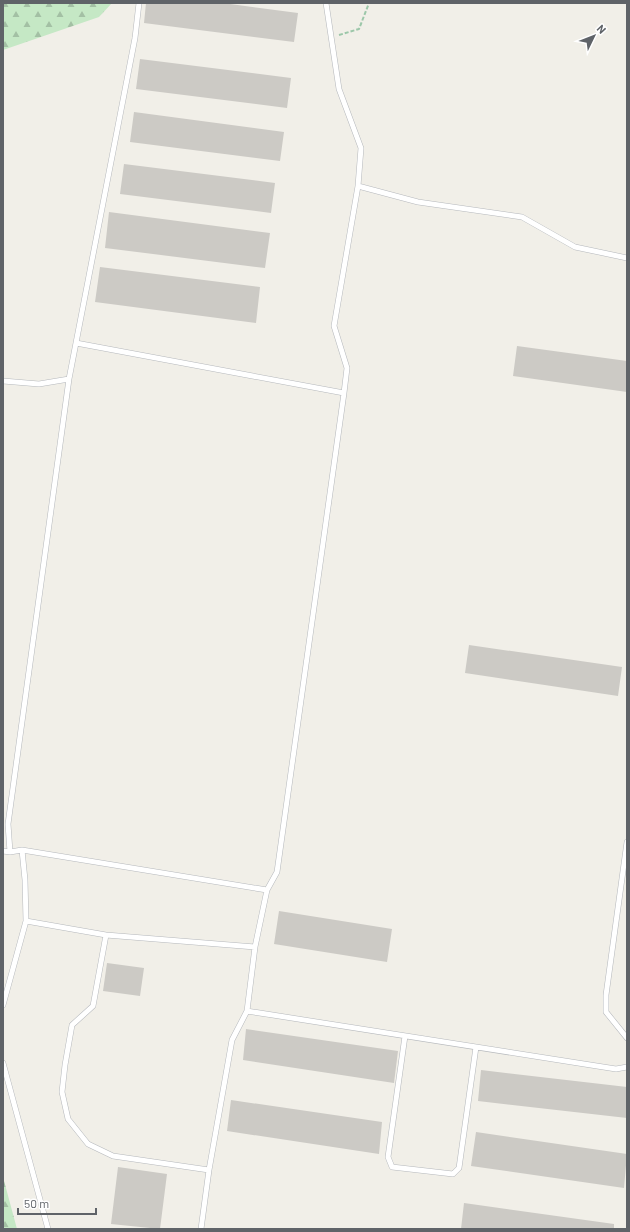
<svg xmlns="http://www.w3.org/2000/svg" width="630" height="1232" font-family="Barlow,sans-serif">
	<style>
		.forest { fill: url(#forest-firs) }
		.building { fill: #cccac5 }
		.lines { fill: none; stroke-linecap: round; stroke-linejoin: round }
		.service-casing { stroke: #b5b8bc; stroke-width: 6 }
		.path { stroke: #9cc7a9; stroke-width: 2; stroke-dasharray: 4 2; stroke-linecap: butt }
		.service { stroke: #fff; stroke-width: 5 }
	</style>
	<defs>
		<pattern id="forest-firs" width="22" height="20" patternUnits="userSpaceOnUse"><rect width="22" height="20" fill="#c5e8c5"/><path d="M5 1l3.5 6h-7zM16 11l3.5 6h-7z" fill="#a3c0a4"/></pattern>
	</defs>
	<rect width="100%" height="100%" fill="#f1efe8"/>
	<path class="forest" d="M 3,3 L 112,3 L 99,17 L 3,50 Z
		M 3,1177 L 17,1229 L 3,1229 Z"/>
	<path class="building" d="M 146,3 L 223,3 L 298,13 L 294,42 L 144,23 Z
		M 140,59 L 291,78 L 287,108 L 136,89 Z
		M 134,112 L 284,132 L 280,161 L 130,142 Z
		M 124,164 L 275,183 L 271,213 L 120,194 Z
		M 109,212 L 270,233 L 265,268 L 105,248 Z
		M 100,267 L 260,287 L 256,323 L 95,302 Z
		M 517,346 L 627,361 L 627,392 L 513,376 Z
		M 469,645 L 622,667 L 618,696 L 465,673 Z
		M 279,911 L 392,929 L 387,962 L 274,944 Z
		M 107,963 L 144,968 L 140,996 L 103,991 Z
		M 246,1029 L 398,1051 L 394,1083 L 243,1060 Z
		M 481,1070 L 627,1087 L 627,1118 L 478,1101 Z
		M 231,1100 L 382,1122 L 379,1154 L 227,1131 Z
		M 476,1132 L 627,1154 L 624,1188 L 471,1166 Z
		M 118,1167 L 167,1174 L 160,1229 L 111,1224 Z
		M 464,1203 L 614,1224 L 614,1229 L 461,1229 Z"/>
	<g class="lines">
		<defs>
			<path id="service" d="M 358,186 L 418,202 L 522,217 L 575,247 L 627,258
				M 76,343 L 344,393
				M 3,381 L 39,384 L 69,379
				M 627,842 L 606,995 L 606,1012 L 627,1038
				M 3,851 L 10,852 L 22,850 L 267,890
				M 10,852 L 8,824 L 69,379 L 135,38 L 139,3
				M 26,921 L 106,935 L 255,947
				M 106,935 L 93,1006 L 72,1025 L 65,1065 L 62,1092 L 68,1119 L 88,1144 L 113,1156 L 209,1170
				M 3,1005 L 26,921 L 25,880 L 22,850
				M 247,1011 L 616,1069 L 627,1067
				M 405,1036 L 388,1157 L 392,1167 L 453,1174 L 459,1168 L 476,1047
				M 3,1063 L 48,1229
				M 201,1229 L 209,1170 L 232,1040 L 247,1011 L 255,947 L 267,890 L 277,872 L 344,393 L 347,368 L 334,326 L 358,186 L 361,148 L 339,89 L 326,3"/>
		</defs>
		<use href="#service" class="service-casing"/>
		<path class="path" d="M 339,35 L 359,29 L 369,3"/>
		<use href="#service" class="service"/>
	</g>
	<rect width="630" height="1232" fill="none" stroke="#5f6368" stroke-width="8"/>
	<g transform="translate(594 36) rotate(47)" stroke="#ffffff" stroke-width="3" paint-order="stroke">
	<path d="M0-3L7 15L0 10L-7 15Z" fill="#5f6368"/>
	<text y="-6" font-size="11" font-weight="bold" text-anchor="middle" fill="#5f6368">N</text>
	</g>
	<path d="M18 1208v6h78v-6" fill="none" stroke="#5f6368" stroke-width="2"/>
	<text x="24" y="1208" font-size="12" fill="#5f6368" stroke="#ffffff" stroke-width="3" paint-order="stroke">50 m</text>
</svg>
